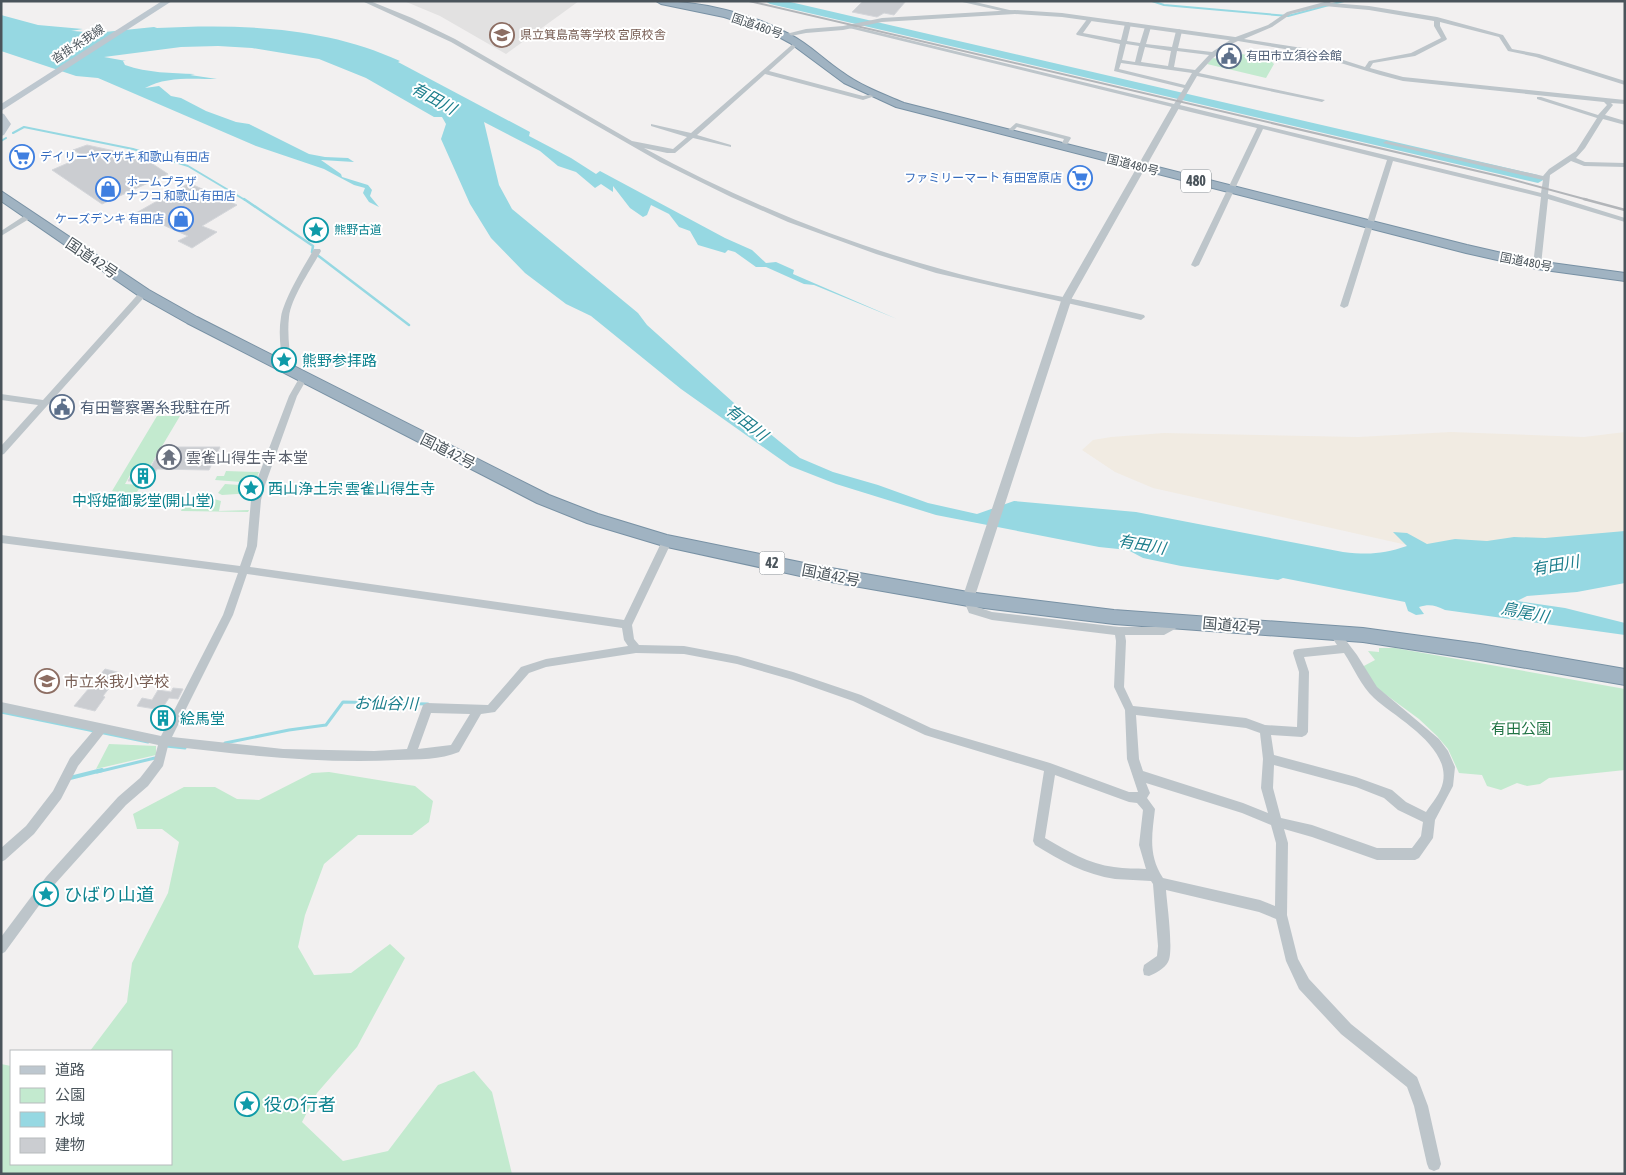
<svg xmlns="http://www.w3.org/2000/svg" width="1626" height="1175" font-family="'Asap Condensed','Noto Sans JP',sans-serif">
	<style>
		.education { fill: #e2e1e1 }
		.green { fill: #c3eacf }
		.sand { fill: #f1ebe2 }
		.water { fill: #96d8e2 }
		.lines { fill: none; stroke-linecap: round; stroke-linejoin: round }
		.stream-far3 { stroke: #96d8e2; stroke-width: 2 }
		.stream-far2 { stroke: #96d8e2; stroke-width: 2.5 }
		.stream-far1 { stroke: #96d8e2; stroke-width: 3 }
		.stream { stroke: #96d8e2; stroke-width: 4 }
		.river { fill: #96d8e2; fill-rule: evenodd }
		.building { fill: #cbcdd1; stroke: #d4d6da }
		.trunk-casing { stroke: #7891a4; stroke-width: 2 }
		.minor { fill: #bdc5ca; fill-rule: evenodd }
		.tertiary { fill: #bdc5ca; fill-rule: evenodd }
		.secondary { fill: #bdc7cf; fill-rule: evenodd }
		.trunk { fill: #a0b3c2; fill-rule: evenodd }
		.rail-far1 { stroke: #b2b5b9; stroke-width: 2 }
		.rail { stroke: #b2b5b9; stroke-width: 2.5 }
		.labels { text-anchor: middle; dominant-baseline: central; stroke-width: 4; stroke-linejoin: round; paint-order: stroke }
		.far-street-label { font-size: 12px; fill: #4a545b; stroke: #fff }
		.far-education-label { font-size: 12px; fill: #785e54; stroke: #fff; text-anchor: start }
		.far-service-label { font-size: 12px; fill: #4e5e75; stroke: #fff; text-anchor: start }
		.far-shop-label { font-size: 12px; fill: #366cbe; stroke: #fff; text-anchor: start }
		.far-culture-label { font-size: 12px; fill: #0d838f; stroke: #fff; text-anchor: start }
		.shield { fill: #fff; stroke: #80878c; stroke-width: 1 }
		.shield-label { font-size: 14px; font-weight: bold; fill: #4a545b }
		.street-label { font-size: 15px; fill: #4a545b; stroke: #fff }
		.culture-label { font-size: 15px; fill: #0d838f; stroke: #fff; text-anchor: start }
		.service-label { font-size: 15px; fill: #4e5e75; stroke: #fff; text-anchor: start }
		.worship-label { font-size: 15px; fill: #5b616d; stroke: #fff; text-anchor: start }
		.education-label { font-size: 15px; fill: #785e54; stroke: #fff; text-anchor: start }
		.park-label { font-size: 15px; fill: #227445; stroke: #fff }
		.water-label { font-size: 16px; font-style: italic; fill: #1c7e8c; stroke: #fff }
		.near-culture-label { font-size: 18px; fill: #0d838f; stroke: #fff; text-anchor: start }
	</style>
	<rect width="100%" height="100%" fill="#f2f0f0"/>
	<path class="education" d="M 404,1 L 579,1 L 506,54 L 440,16 Z"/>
	<path class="green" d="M 1242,54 L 1271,61 L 1274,64 L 1266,78 L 1207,64 L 1213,58 L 1237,63 Z
		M 157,416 L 180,416 L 149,468 L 134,468 L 125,484 L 141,485 L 137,492 L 154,494 L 153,496 L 112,491 Z
		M 226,471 L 259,472 L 255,483 L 215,480 L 217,476 L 224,476 Z
		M 225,484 L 254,486 L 252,493 L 222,495 L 218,493 Z
		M 194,496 L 204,496 L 221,501 L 219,511 L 249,510 L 248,512 L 181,511 L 184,504 L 190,504 Z
		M 1379,648 L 1395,648 L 1625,689 L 1625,770 L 1549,778 L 1540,784 L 1527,786 L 1517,783 L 1501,790 L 1487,786 L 1482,775 L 1459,773 L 1448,749 L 1437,736 L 1419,719 L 1374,686 L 1362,667 L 1375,660 L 1368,651 L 1379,652 Z
		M 109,744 L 156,746 L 156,755 L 96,769 Z
		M 329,772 L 415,786 L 433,801 L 429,822 L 412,835 L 358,835 L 324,864 L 305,915 L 298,947 L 314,975 L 351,973 L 390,944 L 405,958 L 357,1047 L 317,1093 L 302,1122 L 343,1161 L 388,1151 L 438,1085 L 474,1071 L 492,1092 L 512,1174 L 1,1174 L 1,1064 L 11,1066 L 11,1164 L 171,1164 L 171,1051 L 90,1051 L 127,1002 L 132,963 L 168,893 L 179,842 L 162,829 L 137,829 L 133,814 L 184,787 L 215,787 L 237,799 L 259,800 L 312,773 Z"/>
	<path class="sand" d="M 1451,432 L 1584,437 L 1625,432 L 1625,541 L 1407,545 L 1153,488 L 1115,472 L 1082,450 L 1093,440 L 1111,437 L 1164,433 L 1358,437 Z"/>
	<path class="water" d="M 1,15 L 38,25 L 83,29 L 71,31 L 74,31 L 95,33 L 154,27 L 157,28 C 239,24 324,26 400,61 L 398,62 L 530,132 L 529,136 L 571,158 L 596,174 L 600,171 L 725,238 L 752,250 L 766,263 L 776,262 L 794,270 L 793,274 L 897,319 L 814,285 L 804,284 L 766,267 L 756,267 L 735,252 L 728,250 L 725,253 L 698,245 L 690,231 L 679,227 L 669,214 L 651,205 L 647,215 L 643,217 L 630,208 L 613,186 L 613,192 L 601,184 L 595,188 L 576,172 L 558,166 L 540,151 L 484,122 L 499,185 L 512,209 L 638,313 L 647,325 L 753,420 L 800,458 L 833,472 L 878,485 L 928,503 L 977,514 L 1014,501 L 1136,512 L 1343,552 C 1369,555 1383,554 1407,546 L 1393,532 L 1407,533 L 1427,544 L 1455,539 L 1487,541 L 1514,537 L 1545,538 L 1625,531 L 1625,583 L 1577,592 L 1527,596 L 1517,601 L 1565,608 L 1625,623 L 1625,635 L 1445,610 C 1435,605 1429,604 1419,607 L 1424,614 L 1416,615 L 1408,611 L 1405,602 L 1283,578 L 1278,580 L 1181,566 L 1143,558 L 1128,550 L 1099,547 L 936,515 L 836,484 L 790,466 L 681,389 L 591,316 L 566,304 L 525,273 L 491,238 L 470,204 L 441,139 L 446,124 L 442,117 L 434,117 L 366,78 L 319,59 L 252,48 L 218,46 L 181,47 L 104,57 L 126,61 L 123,61 L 125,65 C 148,73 171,73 195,74 L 190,75 L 217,79 C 194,79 166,76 145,88 L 159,86 L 171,96 L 181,98 L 206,111 L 236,122 L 249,124 L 309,154 L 325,157 L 348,158 L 354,162 L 321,160 L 341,174 L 342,177 L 368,185 L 372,190 L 370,196 L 379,207 L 369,202 L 363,193 L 365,188 L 354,185 L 324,169 L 256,146 L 98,78 L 76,76 L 1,51 Z"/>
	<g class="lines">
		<path class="stream-far3" d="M 1152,1 L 1164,5 L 1288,16 L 1344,1
			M 13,133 L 24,127 L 133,149 L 188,166 L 245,200
			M 1,141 L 6,138"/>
		<path class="stream-far2" d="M 244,199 L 313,246 L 312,252
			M 316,254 L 409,325"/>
		<path class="stream-far1" d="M 1,712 L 148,742
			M 225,743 L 289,730 L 326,725 L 343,702 L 428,704
			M 166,746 L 185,748
			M 97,772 L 155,758"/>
		<path class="stream" d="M 70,778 L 102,770"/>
		<path class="river" d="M 765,1 L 786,1 L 1538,175 L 1545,179 L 1538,183 L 770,4 Z"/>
	</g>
	<path class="building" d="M 863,1 L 906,1 L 894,15 L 884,13 L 877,17 L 852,12 Z
		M 87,145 L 142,157 L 168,174 L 102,204 L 52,170 L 84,156 L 73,150 Z
		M 23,151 L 33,158 L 21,163 L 11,156 Z
		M 189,183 L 237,205 L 202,226 L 217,232 L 192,248 L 178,241 L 188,236 L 136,213 Z
		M 161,447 L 220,447 L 209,470 L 157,469 L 152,478 L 149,478 L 147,481 L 128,481 L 135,469 L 150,469 Z
		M 105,669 L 121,673 L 103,696 L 105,697 L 95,711 L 74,706 Z
		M 173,688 L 183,689 L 178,699 L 169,698 L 161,710 L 137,706 L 142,698 L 152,700 L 158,690 L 171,692 Z"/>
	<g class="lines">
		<defs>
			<path id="trunk" d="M 656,1 C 700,1 751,13 789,34 C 809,44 824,60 842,72 C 861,86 883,94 904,103 L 1467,245 L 1537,261 L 1625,273 L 1625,281 L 1537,269 L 1466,253 L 896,107 L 844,83 L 790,43 L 768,31 L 724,17 L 661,4 Z
				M 1,191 L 149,290 L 197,317 L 549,495 L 598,514 L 667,535 L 814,565 L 968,592 L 1114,610 L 1363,628 L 1480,644 L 1625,669 L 1625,685 L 1480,660 L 1363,642 L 1114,624 L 968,606 L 814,579 L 667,547 L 587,523 L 537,503 L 187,323 L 139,296 L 1,201 Z"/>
		</defs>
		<use href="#trunk" class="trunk-casing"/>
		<path class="minor" d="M 362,1 L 370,1 L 412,18 L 455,39 L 632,141 L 673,149 L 687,137 L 651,126 L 651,124 L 691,133 L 795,42 L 799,42 L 799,44 L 769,71 L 863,96 L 875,94 L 875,96 L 863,100 L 765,74 L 697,135 L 731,145 L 731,147 L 693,138 L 675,153 L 667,153 L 644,148 C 737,199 838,241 941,269 C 1008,288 1077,298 1144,315 L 1145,317 L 1141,320 L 936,273 L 876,254 L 788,222 L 731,197 L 660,162 L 451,42 Z
			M 958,1 L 971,1 L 1018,12 L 1015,14 Z
			M 1328,1 L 1331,3 L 1369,6 L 1437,17 L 1503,35 L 1512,49 L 1539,54 L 1625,81 L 1625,85 L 1536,57 L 1508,51 L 1499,37 L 1440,22 L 1440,26 L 1447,39 L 1446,40 L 1415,56 L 1373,63 L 1370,68 L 1403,77 L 1625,100 L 1625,104 L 1611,103 L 1613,105 L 1605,115 L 1625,121 L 1625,125 L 1603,119 L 1585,148 L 1576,158 L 1585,162 L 1625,163 L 1625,167 L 1584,166 L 1571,161 L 1550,175 L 1548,194 L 1625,218 L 1625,222 L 1548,199 L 1541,265 L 1537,267 L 1534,267 L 1533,265 L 1541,197 L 1393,161 L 1348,306 L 1344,308 L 1340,306 L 1387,160 L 1263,129 L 1199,265 L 1195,267 L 1191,265 L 1257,128 L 1178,109 L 1175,110 L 1172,107 L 845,27 L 848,25 L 1174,104 L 1184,88 L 1114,71 L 1120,44 L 1077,35 L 1076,34 L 1088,18 L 1093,19 L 1083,33 L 1121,40 L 1125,24 L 1128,22 L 1131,24 L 1127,41 L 1140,43 L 1145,27 L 1148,25 L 1151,27 L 1146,44 L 1172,47 L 1176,31 L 1179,29 L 1182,31 L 1178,48 L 1212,52 L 1233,38 L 1268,25 L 1287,12 ZM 1324,6 L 1369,10 L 1434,21 L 1434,26 L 1441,38 L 1411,53 L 1369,61 L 1365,67 L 1309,49 L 1244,39 L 1272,27 L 1291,14 ZM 1238,41 L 1308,53 L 1380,75 L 1403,81 L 1604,102 L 1607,105 L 1598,115 L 1541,97 L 1537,97 L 1537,99 L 1597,118 L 1576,151 L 1549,169 L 1543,176 L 1386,141 L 1383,143 L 1543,180 L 1541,193 L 1180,105 L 1197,76 L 1322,102 L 1325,100 L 1199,73 C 1211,60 1221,48 1238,41 ZM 1126,44 L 1139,46 L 1135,62 L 1122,60 ZM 1145,47 L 1171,51 L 1168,66 L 1141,62 ZM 1177,51 L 1209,55 L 1195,70 L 1174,67 ZM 1121,63 L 1192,73 L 1185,85 L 1119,69 Z
			M 1016,123 L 1070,137 L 1071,138 L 1065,148 L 1063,149 L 1060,147 L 1064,139 L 1017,127 L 1010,134 L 1006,134 L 1006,132 Z
			M 27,214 L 34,216 L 1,236 L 1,231 Z
			M 314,249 L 320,249 L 321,251 C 311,269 291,298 289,317 C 287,334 290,351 291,368 L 287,371 L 283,368 C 281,351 278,334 281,317 C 284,299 304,266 314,249 Z
			M 141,291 L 147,291 L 148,293 L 4,454 L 1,455 L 1,446 L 38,405 L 1,400 L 1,394 L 43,400 Z
			M 304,374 L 308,377 L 297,396 L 265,485 L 261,500 L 257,546 L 250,567 L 624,620 L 662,541 L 667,537 L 672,541 L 632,625 L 634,639 L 639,645 L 684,646 L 737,656 L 793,672 L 861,695 L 931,728 L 1050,763 L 1129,792 L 1138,792 L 1127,759 L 1125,710 L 1114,687 L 1116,641 L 1115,635 L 992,620 L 969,613 L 963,599 L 964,596 L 972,596 L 977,607 L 992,612 L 1119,627 L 1162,627 L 1176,618 L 1184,618 L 1185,621 L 1184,624 L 1164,635 L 1125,635 L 1126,641 L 1124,687 L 1133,706 L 1246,718 L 1265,725 L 1297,727 L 1299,672 L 1293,653 L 1294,650 L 1298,649 L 1337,645 L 1329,633 L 1330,630 L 1338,630 L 1357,655 L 1377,687 L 1439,739 L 1448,751 L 1455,767 L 1453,786 L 1435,820 L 1433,838 L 1419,858 L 1415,860 L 1377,860 L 1312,837 L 1284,829 L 1288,843 L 1287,915 L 1298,959 L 1309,979 L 1351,1024 L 1417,1077 L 1428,1106 L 1441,1164 L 1439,1169 L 1434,1171 L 1429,1169 L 1427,1164 L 1414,1106 L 1407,1087 L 1341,1034 L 1299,989 L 1286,961 L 1276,919 L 1259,912 L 1166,890 C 1167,904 1174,952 1168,962 C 1165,968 1155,974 1149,976 L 1144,975 L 1143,970 L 1144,965 L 1157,956 L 1158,946 L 1153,884 L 1151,881 C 1139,880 1127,880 1115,879 C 1086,875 1059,860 1035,845 L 1033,841 L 1044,771 L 925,735 L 853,701 L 793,680 L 737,664 L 684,654 L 636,653 L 546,667 L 529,673 L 495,712 L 481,714 L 459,752 C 440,760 419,759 398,760 C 321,764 245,755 168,746 L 163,766 L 148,786 L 126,805 L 54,885 L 5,952 L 1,954 L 1,937 L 46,877 L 118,797 L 140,778 L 154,760 L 158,745 L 104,733 L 78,766 L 61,799 L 34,834 L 5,860 L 1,862 L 1,848 L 26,826 L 53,791 L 70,758 L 93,731 L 1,712 L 1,702 L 161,736 L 223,615 L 238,573 L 1,543 L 1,535 L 240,566 L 247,546 L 251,500 L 255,485 L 289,396 L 301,375 ZM 247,574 L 622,628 L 624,640 L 628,646 L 546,659 L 521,667 L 488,705 L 427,703 L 423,705 L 407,749 L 374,751 L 283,749 L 172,737 L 233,615 ZM 1344,653 C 1354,668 1361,686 1374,698 C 1396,718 1450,746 1443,782 C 1441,793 1432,803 1426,812 L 1406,802 L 1392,790 L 1356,777 L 1274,755 L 1271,735 L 1302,737 L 1306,735 L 1308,732 L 1309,672 L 1304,657 ZM 431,713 L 470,714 L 451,745 L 418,749 ZM 1136,715 L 1246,728 L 1260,733 L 1263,759 L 1261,788 L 1268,813 L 1243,803 L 1143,771 L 1139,759 ZM 1274,765 L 1356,787 L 1384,798 L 1398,810 L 1423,822 L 1421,836 L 1412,848 L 1377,848 L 1312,825 L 1281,818 L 1273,788 ZM 1055,775 L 1129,802 L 1137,803 L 1143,810 L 1139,845 L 1146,869 C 1136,868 1125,869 1114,867 C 1089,864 1067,851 1045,838 ZM 1146,783 L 1242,813 L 1271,825 L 1276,843 L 1275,906 L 1260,900 L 1163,878 C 1148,855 1152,835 1155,809 L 1147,798 L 1150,793 Z"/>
		<path class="tertiary" d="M 1015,10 L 1062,13 L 1235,37 L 1239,39 L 1235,41 L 1062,17 L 1015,14 L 882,22 L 843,30 L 806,33 L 786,37 L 782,35 L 806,29 L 843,26 L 882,18 Z
			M 1172,106 L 1179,108 L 1072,298 L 974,599 L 972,603 L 964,603 L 962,599 L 1062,298 Z"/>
		<path class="secondary" d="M 162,1 L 172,1 L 1,111 L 1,104 Z
			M 1,113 L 4,114 L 11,124 L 4,135 L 1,136 Z"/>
		<use href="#trunk" class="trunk"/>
		<path class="rail-far1" d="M 749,1 L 1503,177 L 1588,200"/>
		<path class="rail" d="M 1584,199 L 1625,210"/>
	</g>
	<defs>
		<symbol id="school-ring" viewBox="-11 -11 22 22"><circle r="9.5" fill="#fff" stroke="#8d6e63" stroke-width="1.5"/><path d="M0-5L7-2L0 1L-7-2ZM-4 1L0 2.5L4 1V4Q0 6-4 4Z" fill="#8d6e63"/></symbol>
		<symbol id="civic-ring" viewBox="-11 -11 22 22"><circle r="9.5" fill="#fff" stroke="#5c6f8a" stroke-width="1.5"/><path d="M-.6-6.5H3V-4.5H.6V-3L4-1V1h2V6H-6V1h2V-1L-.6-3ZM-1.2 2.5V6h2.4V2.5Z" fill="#5c6f8a"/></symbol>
		<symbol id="supermarket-ring" viewBox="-11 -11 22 22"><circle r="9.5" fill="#fff" stroke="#3f7fe0" stroke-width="1.5"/><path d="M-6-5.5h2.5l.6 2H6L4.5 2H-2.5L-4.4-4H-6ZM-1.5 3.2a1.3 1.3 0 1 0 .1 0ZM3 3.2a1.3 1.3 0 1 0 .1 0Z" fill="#3f7fe0"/></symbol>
		<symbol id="shop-ring" viewBox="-11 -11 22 22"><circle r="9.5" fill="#fff" stroke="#3f7fe0" stroke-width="1.5"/><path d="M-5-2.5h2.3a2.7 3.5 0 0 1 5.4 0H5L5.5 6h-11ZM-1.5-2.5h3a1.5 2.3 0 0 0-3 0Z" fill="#3f7fe0"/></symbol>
		<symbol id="sight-ring" viewBox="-11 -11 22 22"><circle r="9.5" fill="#fff" stroke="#0f9aa8" stroke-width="1.5"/><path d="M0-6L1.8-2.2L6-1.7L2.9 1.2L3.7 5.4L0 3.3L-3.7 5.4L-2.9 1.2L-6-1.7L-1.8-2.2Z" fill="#0f9aa8"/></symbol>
		<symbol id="temple-ring" viewBox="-11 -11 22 22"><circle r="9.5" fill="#fff" stroke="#6b7280" stroke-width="1.5"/><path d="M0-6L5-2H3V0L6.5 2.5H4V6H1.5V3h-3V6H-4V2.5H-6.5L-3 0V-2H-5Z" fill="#6b7280"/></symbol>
		<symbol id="building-ring" viewBox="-11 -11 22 22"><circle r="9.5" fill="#fff" stroke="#0f9aa8" stroke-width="1.5"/><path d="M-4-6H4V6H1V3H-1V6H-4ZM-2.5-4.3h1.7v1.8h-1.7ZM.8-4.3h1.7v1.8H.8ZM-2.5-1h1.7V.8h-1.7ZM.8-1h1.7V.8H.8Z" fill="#0f9aa8"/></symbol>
	</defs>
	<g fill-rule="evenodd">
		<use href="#school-ring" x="488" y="21" width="28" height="28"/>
		<use href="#civic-ring" x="1215" y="42" width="28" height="28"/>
		<use href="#supermarket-ring" x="8" y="143" width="28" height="28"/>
		<use href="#supermarket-ring" x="1066" y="164" width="28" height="28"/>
		<use href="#shop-ring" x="94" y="175" width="28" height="28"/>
		<use href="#shop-ring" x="167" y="205" width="28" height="28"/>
		<use href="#sight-ring" x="302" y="216" width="28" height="28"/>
		<use href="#sight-ring" x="270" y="346" width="28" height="28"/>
		<use href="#civic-ring" x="48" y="393" width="28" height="28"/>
		<use href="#temple-ring" x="155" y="443" width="28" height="28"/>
		<use href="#building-ring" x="129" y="462" width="28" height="28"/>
		<use href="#sight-ring" x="237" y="474" width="28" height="28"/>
		<use href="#school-ring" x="33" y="667" width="28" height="28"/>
		<use href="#building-ring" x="149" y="704" width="28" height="28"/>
		<use href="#sight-ring" x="32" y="880" width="28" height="28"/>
		<use href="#sight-ring" x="233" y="1090" width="28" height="28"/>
	</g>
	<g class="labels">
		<g class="far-street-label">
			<text transform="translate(757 26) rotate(19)">国道480号</text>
			<text transform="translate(78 44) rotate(-33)">沓掛糸我線</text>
			<text transform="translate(1133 165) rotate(14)">国道480号</text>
			<text transform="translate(1526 262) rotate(11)">国道480号</text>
		</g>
		<g class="far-education-label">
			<text x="520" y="35">県立箕島高等学校 宮原校舎</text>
		</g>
		<g class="far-service-label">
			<text x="1246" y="56">有田市立須谷会館</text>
		</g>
		<g class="far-shop-label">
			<text x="40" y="157">デイリーヤマザキ 和歌山有田店</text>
			<text x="1062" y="178" text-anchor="end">ファミリーマート 有田宮原店</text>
			<text x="126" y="182">ホームプラザ<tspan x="126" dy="14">ナフコ 和歌山有田店</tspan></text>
			<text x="164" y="219" text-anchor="end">ケーズデンキ 有田店</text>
		</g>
		<g class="far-culture-label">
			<text x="334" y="230">熊野古道</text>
		</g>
		<g class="shield">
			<rect x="1181" y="169.5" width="30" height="23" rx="4"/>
			<rect x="759.5" y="551.5" width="25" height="23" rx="4"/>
		</g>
		<g class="shield-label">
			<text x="1196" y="181">480</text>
			<text x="772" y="563">42</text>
		</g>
		<g class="street-label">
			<text transform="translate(92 258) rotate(34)">国道42号</text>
			<text transform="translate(448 451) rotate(27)">国道42号</text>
			<text transform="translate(831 575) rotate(11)">国道42号</text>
			<text transform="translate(1232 625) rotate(5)">国道42号</text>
		</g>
		<g class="culture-label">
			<text x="302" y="360">熊野参拝路</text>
			<text x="268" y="488">西山浄土宗 雲雀山得生寺</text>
			<text x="143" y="500" text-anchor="middle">中将姫御影堂(開山堂)</text>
			<text x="180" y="718">絵馬堂</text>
		</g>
		<g class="service-label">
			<text x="80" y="407">有田警察署糸我駐在所</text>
		</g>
		<g class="worship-label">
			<text x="186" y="457">雲雀山得生寺 本堂</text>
		</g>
		<g class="education-label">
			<text x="64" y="681">市立糸我小学校</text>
		</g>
		<g class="park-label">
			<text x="1521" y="728">有田公園</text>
		</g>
		<g class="water-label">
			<text transform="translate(434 98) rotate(29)">有田川</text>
			<text transform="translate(747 422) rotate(38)">有田川</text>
			<text transform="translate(1142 544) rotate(10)">有田川</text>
			<text transform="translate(1555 565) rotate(-10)">有田川</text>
			<text transform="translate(1525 612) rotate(11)">鳥尾川</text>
			<text transform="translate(386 703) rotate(1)">お仙谷川</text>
		</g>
		<g class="near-culture-label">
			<text x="64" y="894">ひばり山道</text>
			<text x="264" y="1104">役の行者</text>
		</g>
	</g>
	<rect width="1626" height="1175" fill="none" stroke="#4a545b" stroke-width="5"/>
	<rect x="10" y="1050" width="162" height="115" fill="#ffffff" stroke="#b7bbbd"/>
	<rect x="20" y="1066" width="25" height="8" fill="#bdc7cf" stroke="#b7bbbd"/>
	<text x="55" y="1075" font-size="15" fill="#4a545b">道路</text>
	<rect x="20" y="1088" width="25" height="15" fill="#c3eacf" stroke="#b7bbbd"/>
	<text x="55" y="1100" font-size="15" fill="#4a545b">公園</text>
	<rect x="20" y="1112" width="25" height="15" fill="#96d8e2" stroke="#b7bbbd"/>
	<text x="55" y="1125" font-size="15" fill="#4a545b">水域</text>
	<rect x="20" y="1138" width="25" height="15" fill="#cbcdd1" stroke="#b7bbbd"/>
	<text x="55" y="1150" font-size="15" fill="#4a545b">建物</text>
</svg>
